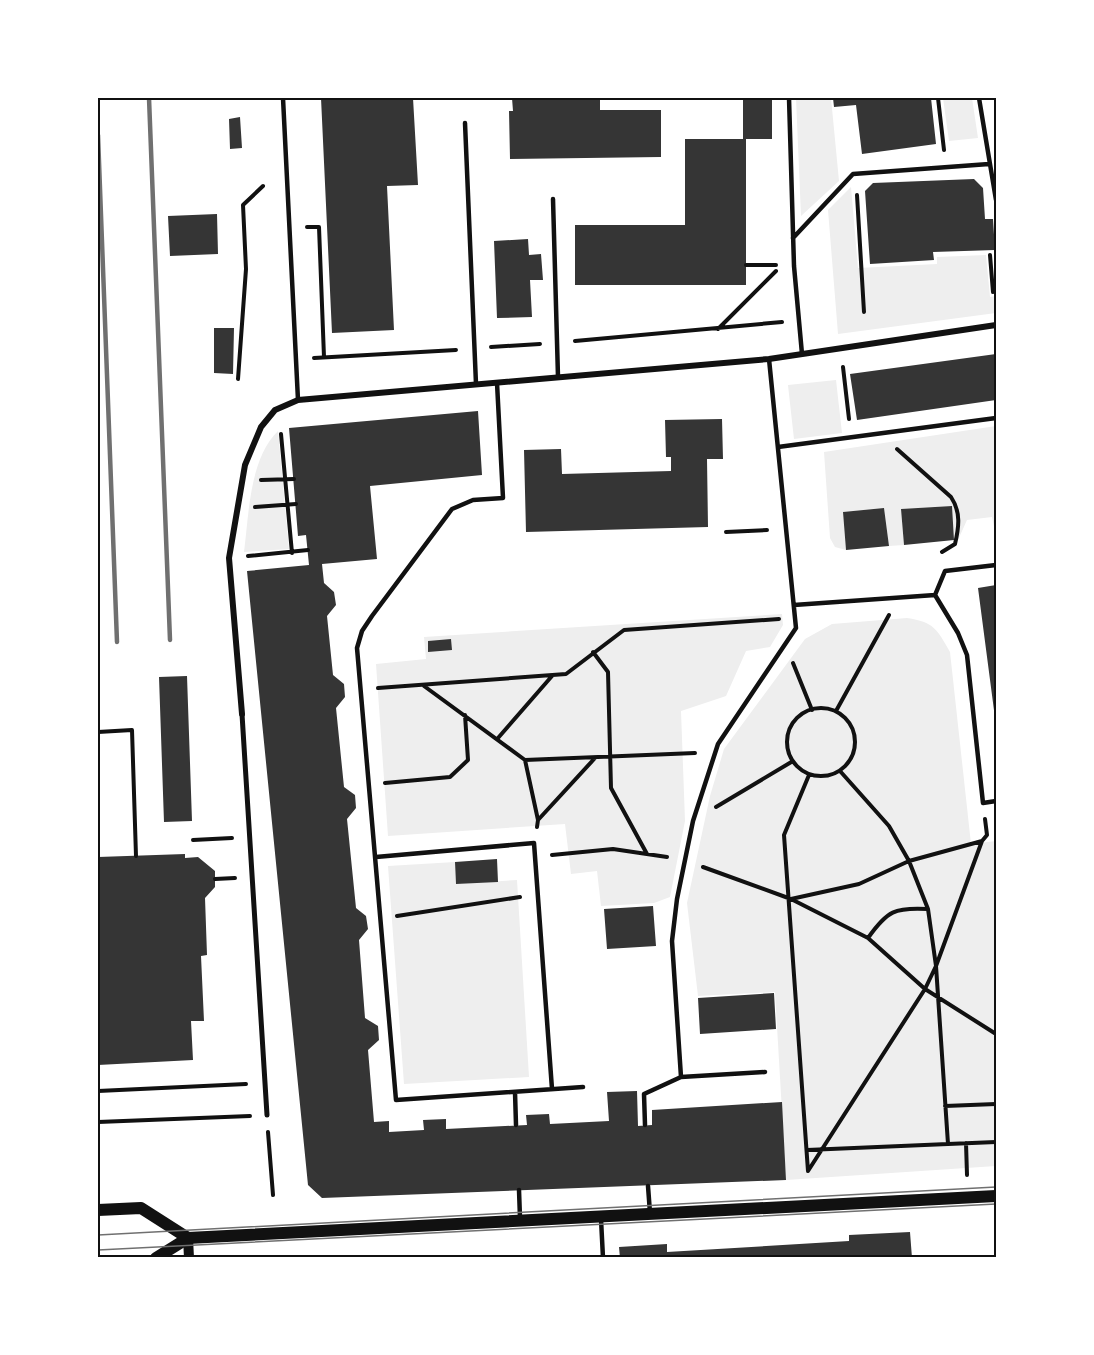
<svg xmlns="http://www.w3.org/2000/svg" width="1094" height="1355" font-family="Ubuntu,sans-serif">
	<style>
		.green { fill: #eee }
		.building { fill: #353535 }
		.lines { fill: none; stroke-linecap: round; stroke-linejoin: round }
		.path { stroke: #111; stroke-width: 4 }
		.service { stroke: #111; stroke-width: 4.5 }
		.pedestrian { stroke: #111; stroke-width: 5 }
		.minor { stroke: #111; stroke-width: 6 }
		.tertiary { stroke: #111; stroke-width: 10 }
		.secondary { stroke: #111; stroke-width: 12 }
		.tram { stroke: #707070; stroke-width: 1.5 }
		.rail { stroke: #707070; stroke-width: 4.5 }
		.neatline { fill: none; stroke: #111; stroke-width: 2 }
	</style>
	<rect width="100%" height="100%" fill="#fff"/>
	<path class="green" d="M 796,98 L 831,98 L 839,181 L 801,216 Z
		M 943,98 L 972,98 L 978,138 L 949,141 Z
		M 851,187 L 858,268 L 937,264 L 937,257 L 986,255 L 990,297 L 996,296 L 996,313 L 838,334 L 828,210 Z
		M 836,380 L 842,433 L 794,439 L 788,385 Z
		M 996,426 L 996,536 L 992,517 L 967,520 L 958,540 L 954,540 L 952,506 L 901,509 L 904,545 L 889,546 L 884,508 L 843,512 L 846,550 L 835,547 L 830,538 L 824,452 Z
		M 278,431 L 289,549 L 244,552 C 249,515 249,459 278,431 Z
		M 782,614 L 783,625 L 770,647 L 746,651 L 726,696 L 681,711 L 685,821 L 670,897 L 654,903 L 601,906 L 597,871 L 571,874 L 565,824 L 388,836 L 376,664 L 426,659 L 424,637 Z
		M 907,618 C 934,622 937,629 950,652 L 971,844 L 996,841 L 996,1166 L 786,1180 L 775,992 L 698,996 L 687,903 L 710,796 L 724,749 L 805,639 L 832,624 Z
		M 455,862 L 456,884 L 517,880 L 529,1077 L 404,1084 L 388,866 Z"/>
	<path class="building" d="M 321,98 L 413,98 L 418,185 L 387,186 L 394,330 L 332,333 Z
		M 512,98 L 600,98 L 600,110 L 661,110 L 661,157 L 510,159 L 509,111 L 513,111 Z
		M 743,98 L 772,98 L 772,139 L 746,139 L 746,285 L 575,285 L 575,225 L 685,225 L 685,139 L 743,139 Z
		M 833,98 L 931,98 L 936,144 L 862,154 L 856,105 L 834,107 Z
		M 240,117 L 242,148 L 230,149 L 229,119 Z
		M 974,179 L 983,188 L 985,219 L 993,219 L 995,250 L 933,252 L 934,260 L 870,264 L 865,191 L 873,183 Z
		M 217,214 L 218,254 L 170,256 L 168,216 Z
		M 528,239 L 529,255 L 541,254 L 543,280 L 530,280 L 532,317 L 497,318 L 494,241 Z
		M 214,328 L 234,328 L 233,374 L 214,373 Z
		M 996,354 L 996,400 L 857,420 L 850,374 Z
		M 478,411 L 482,475 L 370,486 L 377,559 L 322,564 L 324,583 L 334,592 L 336,605 L 327,616 L 333,675 L 344,684 L 345,697 L 336,708 L 344,787 L 355,795 L 356,808 L 347,819 L 356,908 L 366,916 L 368,929 L 359,940 L 365,1018 L 378,1026 L 379,1040 L 368,1050 L 374,1122 L 389,1121 L 389,1132 L 424,1130 L 423,1120 L 446,1119 L 446,1129 L 527,1125 L 526,1115 L 549,1114 L 550,1124 L 609,1121 L 607,1092 L 637,1091 L 638,1126 L 652,1125 L 652,1110 L 782,1102 L 786,1180 L 322,1198 L 308,1185 L 247,571 L 309,565 L 306,535 L 298,536 L 289,428 Z
		M 722,419 L 723,459 L 707,459 L 708,527 L 526,532 L 524,450 L 561,449 L 562,474 L 671,471 L 671,457 L 666,457 L 665,420 Z
		M 952,506 L 954,540 L 904,545 L 901,509 Z
		M 884,508 L 889,546 L 846,550 L 843,512 Z
		M 996,585 L 996,718 L 995,718 L 978,588 Z
		M 451,639 L 452,650 L 428,652 L 428,641 Z
		M 187,676 L 192,821 L 164,822 L 159,677 Z
		M 185,854 L 185,858 L 198,857 L 215,871 L 215,887 L 205,898 L 207,955 L 201,956 L 204,1021 L 191,1021 L 193,1060 L 98,1065 L 98,857 Z
		M 497,859 L 498,882 L 456,884 L 455,862 Z
		M 653,906 L 656,946 L 607,949 L 604,909 Z
		M 774,993 L 776,1029 L 700,1034 L 698,998 Z
		M 910,1232 L 912,1258 L 620,1258 L 619,1247 L 667,1244 L 667,1252 L 849,1241 L 849,1235 Z"/>
	<g class="lines">
		<path class="path" d="M 938,98 L 944,150
			M 857,195 L 864,312
			M 307,227 L 319,227 L 324,357
			M 990,255 L 993,292
			M 746,265 L 776,265
			M 718,329 L 776,271
			M 575,341 L 782,322
			M 491,347 L 540,344
			M 314,358 L 456,350
			M 843,367 L 849,419
			M 238,379 L 246,269 L 243,205 L 263,186
			M 281,434 L 292,553
			M 897,449 L 951,497 C 961,512 959,527 955,544 L 942,552
			M 261,480 L 294,479
			M 255,507 L 296,504
			M 726,532 L 767,530
			M 248,556 L 308,550
			M 593,652 L 608,672 L 611,788 L 647,854
			M 793,663 L 812,710
			M 424,686 L 525,760 L 695,753
			M 378,688 L 566,674 L 624,630 L 779,619
			M787 742a34 34 0 1 1 68 0a34 34 0 1 1-68 0Z
			M 836,711 L 889,615
			M 98,732 L 132,730 L 136,856
			M 498,738 L 552,676
			M 525,760 L 538,820
			M 809,775 L 784,835 L 808,1171 L 925,989 L 936,966 L 982,841
			M 385,783 L 450,777 L 468,760 L 465,715
			M 716,807 L 793,761
			M 537,827 L 538,820 L 595,758
			M 193,840 L 232,838
			M 552,855 L 613,849 L 667,857
			M 703,867 L 791,899 L 868,938 L 925,989 L 996,1034
			M 215,879 L 235,878
			M 791,899 L 859,884 L 909,861 L 982,841 L 987,835 L 985,819
			M 397,916 L 520,897
			M 868,938 C 887,911 895,907 928,909
			M 98,1091 L 246,1084
			M 945,1106 L 996,1104
			M 98,1122 L 250,1116
			M 268,1132 L 273,1195
			M 966,1143 L 967,1175
			M 948,1144 L 996,1142
			M 807,1150 L 948,1144 L 936,966 L 928,909 L 909,861 L 889,826 L 840,771"/>
		<path class="service" d="M 283,98 L 298,400
			M 789,98 L 794,266 L 802,354
			M 979,98 L 996,200
			M 465,123 L 476,384
			M 553,199 L 558,377
			M 793,238 L 853,174 L 989,164
			M 497,383 L 503,498 L 473,500 L 452,509 L 372,616 L 362,631 L 357,648 L 396,1100 L 583,1087
			M 778,447 L 996,418
			M 935,595 L 945,571 L 996,565
			M 794,605 L 935,595 L 958,633 L 967,655 L 983,803 L 996,801
			M 376,857 L 534,843 L 552,1089
			M 681,1077 L 765,1072
			M 515,1092 L 516,1125
			M 645,1125 L 644,1094 L 681,1077 L 672,941 L 677,899 L 693,821 L 718,744 L 796,628 L 769,359
			M 648,1186 L 650,1213
			M 519,1190 L 520,1218
			M 601,1219 L 603,1258"/>
		<path class="pedestrian" d="M 242,714 L 267,1115"/>
		<path class="minor" d="M 242,714 L 229,558 L 245,465 L 261,427 L 275,410 L 298,400 L 769,359 L 996,325"/>
		<path class="tertiary" d="M 188,1238 L 189,1258"/>
		<path class="secondary" d="M 98,1210 L 141,1208 L 188,1238
			M 156,1258 L 188,1238 L 996,1196"/>
		<path class="tram" d="M 98,1235 L 996,1187
			M 98,1250 L 996,1204"/>
		<path class="rail" d="M 149,98 L 170,640
			M 98,135 L 117,642"/>
	</g>
	<rect width="1094" height="1355" fill="none" stroke="#ffffff" stroke-width="198"/>
	<rect x="99" y="99" width="896" height="1157" class="neatline"/>
</svg>
